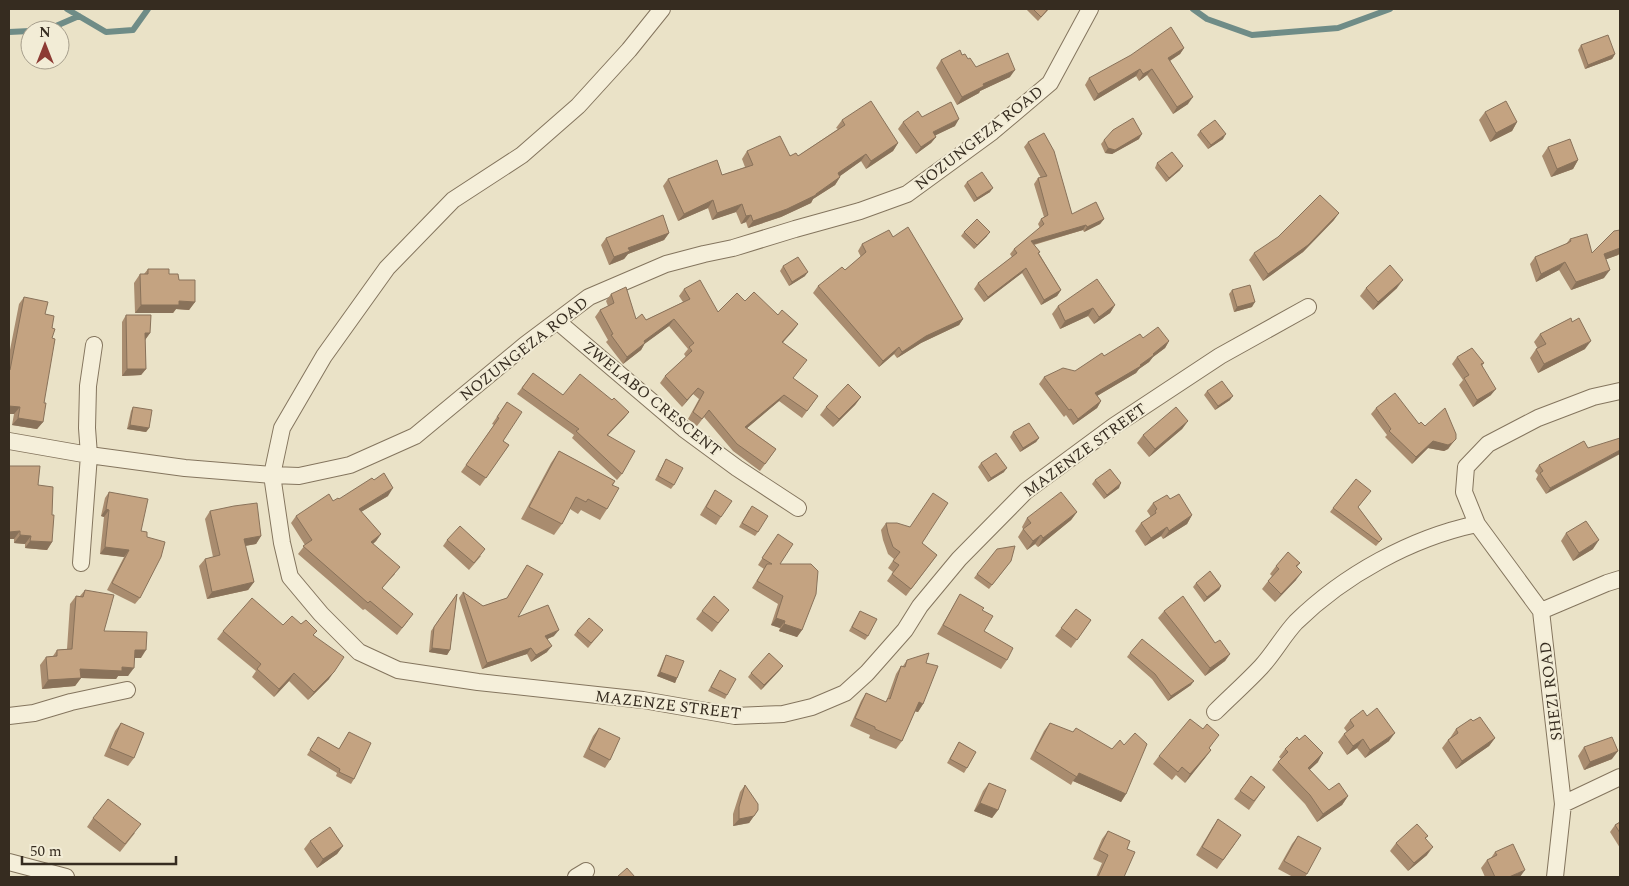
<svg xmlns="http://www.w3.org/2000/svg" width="1629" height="886" font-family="Spectral,serif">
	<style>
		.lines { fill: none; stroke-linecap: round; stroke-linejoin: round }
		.stream { stroke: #6f8c87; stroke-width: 6 }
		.street-casing { stroke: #84755e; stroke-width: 18 }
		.street { stroke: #f5efda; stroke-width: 16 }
		.wall { fill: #a98c6f }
		.shaded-wall { fill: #89725a }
		.building { fill: #c4a381; stroke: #89725a }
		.labels { text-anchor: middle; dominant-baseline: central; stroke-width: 4; stroke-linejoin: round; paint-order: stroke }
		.street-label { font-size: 16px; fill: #362c20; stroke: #f2ecd6 }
	</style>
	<rect width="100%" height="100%" fill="#eae2c7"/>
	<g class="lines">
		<path class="stream" d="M 67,9 L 106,32 L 133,30 L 148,9
			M 1193,9 L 1207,19 L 1252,35 L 1338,28 L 1390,9
			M 37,30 L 49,29 L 79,16
			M 9,32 L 30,31"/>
		<defs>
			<path id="street" d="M 662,9 L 629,50 L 578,106 L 522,155 L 453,200 L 387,268 L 324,356 L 282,428 L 272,475 L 282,543 L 290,577 L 321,614 L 359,652 L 398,670 L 478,682 L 643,700 L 735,716 L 783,714 L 812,707 L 845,693 L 867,673 L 905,630 L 920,606 L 959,559 L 1026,491 L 1114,426 L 1220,356 L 1308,307
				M 557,321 L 684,429 L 737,468 L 798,508
				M 9,441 L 89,455 L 185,468 L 272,475 L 299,476 L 350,465 L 415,436 L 525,345 L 589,297 L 666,264 L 704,254 L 733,248 L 795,229 L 860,211 L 907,194 L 992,132 L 1050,83 L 1090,9
				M 81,563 L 89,455 L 87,428 L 88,386 L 94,345
				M 1541,611 L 1607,583 L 1620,579
				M 1215,712 C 1230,697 1246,683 1261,667 C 1274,653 1283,636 1296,622 C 1344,575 1411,538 1477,524
				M 9,716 L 34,713 L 71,702 L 127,690
				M 1563,804 L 1620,777
				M 9,862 L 66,877
				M 576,877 L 586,871
				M 1555,877 L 1563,804 L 1541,611 L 1477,524 L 1464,492 L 1466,467 L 1488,444 L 1538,418 L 1593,397 L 1620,391"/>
		</defs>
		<use href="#street" class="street-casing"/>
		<use href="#street" class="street"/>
	</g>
	<path class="wall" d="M 1026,9 L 1049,9 L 1038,21 Z
		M 1581,45 L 1615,54 L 1612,59 L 1585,69 L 1578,50 Z
		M 1184,48 L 1180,54 L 1170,61 L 1188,104 L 1173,114 L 1147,75 L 1139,81 L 1136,76 L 1094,101 L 1085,85 L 1089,78 Z
		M 962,55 L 968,59 L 976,67 L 1010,77 L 980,91 L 979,93 L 957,105 L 936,68 L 941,60 Z
		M 1485,112 L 1517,122 L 1512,131 L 1490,142 L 1479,120 Z
		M 922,117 L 955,126 L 935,135 L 936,137 L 931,143 L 916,154 L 898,129 L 903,122 Z
		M 842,120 L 898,143 L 893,151 L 866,169 L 861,161 L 840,176 L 840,177 L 835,185 L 813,199 L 811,203 L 781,217 L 748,228 L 746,222 L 741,224 L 736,212 L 712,220 L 708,208 L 678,221 L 663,186 L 668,179 L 722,175 L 745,167 L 742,159 L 747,151 L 798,156 L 838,129 L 836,128 Z
		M 1200,131 L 1223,139 L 1208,149 L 1197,135 Z
		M 1139,139 L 1112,154 L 1105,153 L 1101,144 L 1104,140 Z
		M 1028,142 L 1072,214 L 1104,219 L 1100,224 L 1084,232 L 1083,230 L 1034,245 L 1061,290 L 1057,296 L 1041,305 L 1022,273 L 984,302 L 974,289 L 978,283 L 1012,257 L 1010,254 L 1014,249 L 1040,228 L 1038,224 L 1041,219 L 1044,217 L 1034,184 L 1038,178 L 1041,178 L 1024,147 Z
		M 1548,147 L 1578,160 L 1573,169 L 1551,177 L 1542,156 Z
		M 1157,163 L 1180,170 L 1166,182 L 1155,168 Z
		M 967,182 L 990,192 L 974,202 L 964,186 Z
		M 1334,220 L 1303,252 L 1263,281 L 1249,260 L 1254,253 Z
		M 1620,230 L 1620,253 L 1618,255 L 1606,259 L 1604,278 L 1571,290 L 1559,270 L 1536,282 L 1530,264 L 1535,257 L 1566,244 L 1570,239 L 1592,253 Z
		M 964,232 L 987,236 L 974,249 L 961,236 Z
		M 669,233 L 664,240 L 628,254 L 624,259 L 609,265 L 601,245 L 606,238 Z
		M 893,237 L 963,319 L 959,325 L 921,343 L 897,358 L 894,354 L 879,367 L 813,293 L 818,286 L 845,270 L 861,257 L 858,251 L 862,244 Z
		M 783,266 L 805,276 L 789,286 L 780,271 Z
		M 148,269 L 169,274 L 179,280 L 195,302 L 189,310 L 176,309 L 173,313 L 135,313 L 134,283 L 140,274 L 144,274 Z
		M 1366,288 L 1397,288 L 1373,310 L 1360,296 Z
		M 684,289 L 718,312 L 745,301 L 798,324 L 783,342 L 793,378 L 818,396 L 802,418 L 779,401 L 747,428 L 776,449 L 760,471 L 733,451 L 704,417 L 697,426 L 688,419 L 699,399 L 693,394 L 682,407 L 660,383 L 665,376 L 686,357 L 684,354 L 688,349 L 669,326 L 645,343 L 641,350 L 623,364 L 606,342 L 608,340 L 595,317 L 600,310 L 608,306 L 606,301 L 611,294 L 636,319 L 646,320 L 683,302 L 679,296 Z
		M 1232,290 L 1252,307 L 1234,312 L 1229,294 Z
		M 24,297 L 45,314 L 52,328 L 52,338 L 44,403 L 43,422 L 37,429 L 12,425 L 14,414 L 9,414 L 9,355 L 19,304 Z
		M 1115,305 L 1110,313 L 1094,324 L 1088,316 L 1060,329 L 1052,314 L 1058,306 Z
		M 126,315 L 150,333 L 145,340 L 146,369 L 141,375 L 122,376 L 122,322 Z
		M 1572,322 L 1585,349 L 1538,373 L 1530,358 L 1536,349 L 1538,349 L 1534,342 L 1540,334 Z
		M 1143,338 L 1169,341 L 1165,348 L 1153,357 L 1149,362 L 1139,369 L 1136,373 L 1097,396 L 1101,401 L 1097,408 L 1073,425 L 1066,415 L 1064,417 L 1039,384 L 1044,377 L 1075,371 Z
		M 1457,357 L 1484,363 L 1482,366 L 1491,395 L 1473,407 L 1459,385 L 1463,380 L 1452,364 Z
		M 533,373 L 563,395 L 612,400 L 629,412 L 624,418 L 608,435 L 622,474 L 617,480 L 572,438 L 574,435 L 517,394 Z
		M 1207,391 L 1230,400 L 1215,410 L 1204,395 Z
		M 861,397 L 855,405 L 833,427 L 820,415 L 826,407 Z
		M 507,402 L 503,441 L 509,445 L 480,486 L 461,472 L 494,425 L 492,424 Z
		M 133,407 L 149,428 L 146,432 L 127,429 L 131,411 Z
		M 1376,408 L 1425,426 L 1456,439 L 1448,449 L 1444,451 L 1428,448 L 1412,464 L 1385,437 L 1387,435 L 1371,414 Z
		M 1188,421 L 1182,429 L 1149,457 L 1137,443 L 1143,435 Z
		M 1013,432 L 1039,438 L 1036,442 L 1020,452 L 1010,437 Z
		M 1584,441 L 1546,494 L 1536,479 L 1538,475 L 1535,471 L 1539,465 Z
		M 559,451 L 615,481 L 613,485 L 607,509 L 600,520 L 581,510 L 578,514 L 570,509 L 562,524 L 554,535 L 521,519 L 551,463 Z
		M 666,459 L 674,485 L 671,489 L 655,480 Z
		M 981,463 L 1004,472 L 988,482 L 978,467 Z
		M 9,466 L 38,485 L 52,515 L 52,542 L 47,550 L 25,548 L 25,544 L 14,543 L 14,539 L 9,539 Z
		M 1095,480 L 1119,488 L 1104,499 L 1092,484 Z
		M 715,490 L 721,517 L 716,525 L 700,515 Z
		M 109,492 L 141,531 L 140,598 L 135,604 L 107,590 L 124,557 L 100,554 L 104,517 L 101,516 L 105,498 Z
		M 1368,495 L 1358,507 L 1382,539 L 1376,546 L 1330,512 L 1333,508 Z
		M 388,496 L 361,512 L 381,534 L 376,541 L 373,544 L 395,574 L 382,588 L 408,621 L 397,635 L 365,609 L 363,610 L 298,554 L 305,545 L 291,523 L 296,516 L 333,501 Z
		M 1170,499 L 1192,515 L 1187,524 L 1163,539 L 1161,536 L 1145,546 L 1135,531 L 1141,523 L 1151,517 L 1147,511 L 1153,503 Z
		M 749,510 L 758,532 L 755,536 L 739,527 Z
		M 210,511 L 261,536 L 256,544 L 245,546 L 254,582 L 248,590 L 207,599 L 199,566 L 205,559 L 213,557 L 205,519 Z
		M 1077,512 L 1071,520 L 1038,547 L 1035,544 L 1027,550 L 1018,537 L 1023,529 L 1022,527 L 1027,518 Z
		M 886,523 L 922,543 L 937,555 L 906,596 L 887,581 L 893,572 L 888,568 L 894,559 L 888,554 L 883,540 L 881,530 Z
		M 1566,533 L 1593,549 L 1573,561 L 1561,541 Z
		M 447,540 L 481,556 L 469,570 L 443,546 Z
		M 773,541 L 780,564 L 802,630 L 797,637 L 779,631 L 780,628 L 771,625 L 778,604 L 752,588 L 764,569 L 758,565 Z
		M 1011,561 L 989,589 L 974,578 L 977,574 Z
		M 1300,563 L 1297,567 L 1296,580 L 1275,602 L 1262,589 L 1272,576 L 1270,574 L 1276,566 Z
		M 527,565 L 518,617 L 554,636 L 547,639 L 547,652 L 531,662 L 527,654 L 482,669 L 459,598 L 463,592 L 483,606 L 507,598 Z
		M 1196,583 L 1221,586 L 1219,590 L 1204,602 L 1193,587 Z
		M 85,590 L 104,631 L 141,658 L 135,658 L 128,676 L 118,676 L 116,679 L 81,678 L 75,686 L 42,689 L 40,665 L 46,657 L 53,656 L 57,650 L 67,649 L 70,604 L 76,596 L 80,596 Z
		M 457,594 L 450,650 L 447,655 L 429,652 L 431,631 Z
		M 960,594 L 982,610 L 984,631 L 1007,660 L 1001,669 L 937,634 L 955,603 Z
		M 1076,609 L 1091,620 L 1071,648 L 1055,636 Z
		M 729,610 L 712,632 L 696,619 L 702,611 Z
		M 860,611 L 868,636 L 865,640 L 849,631 Z
		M 1164,611 L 1215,643 L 1230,654 L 1225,661 L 1205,676 L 1158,618 Z
		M 283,625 L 314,635 L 329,679 L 308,700 L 289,681 L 274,697 L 252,677 L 256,671 L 217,639 L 223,631 Z
		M 603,630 L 588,648 L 574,635 L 577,631 Z
		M 1130,653 L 1191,685 L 1168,701 L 1152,679 L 1127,657 Z
		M 666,655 L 677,678 L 675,683 L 657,676 L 664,659 Z
		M 907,660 L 926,663 L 923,704 L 918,712 L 915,711 L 902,741 L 896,749 L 869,738 L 870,735 L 850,726 L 861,701 L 866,693 L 886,702 L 896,674 L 901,666 L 903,666 Z
		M 783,666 L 761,690 L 748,677 L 751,673 Z
		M 720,670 L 727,695 L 725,699 L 708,691 Z
		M 1367,716 L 1389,741 L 1365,758 L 1357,748 L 1347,755 L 1338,742 L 1344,734 L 1347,732 L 1344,728 L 1350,720 Z
		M 1473,721 L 1495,738 L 1489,746 L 1456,769 L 1442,748 L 1448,740 L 1450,738 L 1456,729 Z
		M 121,723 L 134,758 L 128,766 L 104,756 L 115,731 Z
		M 1050,723 L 1126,794 L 1121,802 L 1073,781 L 1071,785 L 1030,759 L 1044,731 Z
		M 599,728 L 610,760 L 605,768 L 583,757 L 593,736 Z
		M 1203,729 L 1213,743 L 1209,748 L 1211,750 L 1205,758 L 1185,783 L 1176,775 L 1172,780 L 1153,764 L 1159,756 Z
		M 349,732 L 354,779 L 351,784 L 336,776 L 337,773 L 307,755 L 318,737 L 339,749 Z
		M 959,742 L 967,768 L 964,773 L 947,763 Z
		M 1584,747 L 1612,759 L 1584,770 L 1578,756 Z
		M 1285,749 L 1318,762 L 1309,770 L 1329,790 L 1348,796 L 1342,805 L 1317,822 L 1305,804 L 1272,770 L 1278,762 L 1281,759 L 1279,757 Z
		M 1251,776 L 1265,787 L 1249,810 L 1234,799 Z
		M 989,783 L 998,810 L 992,818 L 974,811 L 983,791 Z
		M 745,785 L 758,810 L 749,823 L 733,826 L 733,814 L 740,792 Z
		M 93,818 L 135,833 L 120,852 L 87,827 Z
		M 1218,819 L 1235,844 L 1217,869 L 1196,855 L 1212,828 Z
		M 1620,822 L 1620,848 L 1610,832 L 1615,825 Z
		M 1108,831 L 1127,849 L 1124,877 L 1096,877 L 1102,863 L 1093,859 L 1102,839 Z
		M 1298,836 L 1307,874 L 1305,877 L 1293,877 L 1278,869 L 1292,844 Z
		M 1428,836 L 1425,839 L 1427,855 L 1408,871 L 1390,851 L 1396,843 Z
		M 310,841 L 343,846 L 337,854 L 317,868 L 304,849 Z
		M 1495,852 L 1520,877 L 1485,877 L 1481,868 L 1487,860 L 1491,858 Z"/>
	<path class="shaded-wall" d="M 1184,48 L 1180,54 L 1163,65 L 1168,58 Z
		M 1615,54 L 1612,59 L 1585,69 L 1588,65 Z
		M 1140,69 L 1136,76 L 1094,101 L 1098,94 Z
		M 1152,69 L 1147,75 L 1139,81 L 1143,74 Z
		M 1015,70 L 1010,77 L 980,91 L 979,93 L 957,105 L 962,97 L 983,84 Z
		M 1193,97 L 1188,104 L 1173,114 L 1177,107 Z
		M 959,119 L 955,126 L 928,139 L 933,132 Z
		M 1517,122 L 1512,131 L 1490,142 L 1496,133 Z
		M 1142,134 L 1139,139 L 1112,154 L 1105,153 L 1108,148 Z
		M 1226,134 L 1223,139 L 1208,149 L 1211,145 Z
		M 936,137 L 931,143 L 916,154 L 921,147 Z
		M 898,143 L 893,151 L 866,169 L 871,161 Z
		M 866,154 L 861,161 L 833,181 L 838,173 Z
		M 1578,160 L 1573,169 L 1551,177 L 1557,169 Z
		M 1183,166 L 1180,170 L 1166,182 L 1169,178 Z
		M 840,177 L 835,185 L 813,199 L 811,203 L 781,217 L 748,228 L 753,221 L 816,194 Z
		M 993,188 L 990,192 L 974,202 L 977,198 Z
		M 713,200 L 708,208 L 678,221 L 684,214 Z
		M 742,204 L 736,212 L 712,220 L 717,213 Z
		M 1339,213 L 1334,220 L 1303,252 L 1263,281 L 1268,274 Z
		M 751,215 L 746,222 L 741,224 L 746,216 Z
		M 1104,219 L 1100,224 L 1084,232 L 1087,227 Z
		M 1086,225 L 1083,230 L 1028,246 L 1031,241 Z
		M 990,232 L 987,236 L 974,249 L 977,245 Z
		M 669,233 L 664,240 L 628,254 L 624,259 L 609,265 L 614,257 L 628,248 Z
		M 1620,248 L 1620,253 L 1618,255 L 1599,262 L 1604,254 Z
		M 1565,262 L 1559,270 L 1536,282 L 1541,274 Z
		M 1026,268 L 1022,273 L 984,302 L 988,297 Z
		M 1610,270 L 1604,278 L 1571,290 L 1576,282 Z
		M 808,272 L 805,276 L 789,286 L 792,282 Z
		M 1403,280 L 1397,288 L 1373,310 L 1378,302 Z
		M 1061,290 L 1057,296 L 1041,305 L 1044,300 Z
		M 179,301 L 195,302 L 189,310 L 176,309 L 173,313 L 135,313 L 141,305 Z
		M 1255,302 L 1252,307 L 1234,312 L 1237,307 Z
		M 1115,305 L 1110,313 L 1094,324 L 1099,317 Z
		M 1093,308 L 1088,316 L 1060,329 L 1065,321 Z
		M 674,319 L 669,326 L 639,348 L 644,341 Z
		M 963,319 L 959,325 L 921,343 L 897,358 L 902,352 L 926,336 Z
		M 798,324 L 793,331 L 777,349 L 782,342 Z
		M 145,333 L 150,333 L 145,340 L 140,340 Z
		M 1169,341 L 1165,348 L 1153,357 L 1149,362 L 1139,369 L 1136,373 L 1090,400 L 1095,393 L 1140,365 Z
		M 1591,341 L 1585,349 L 1538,373 L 1544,364 Z
		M 645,343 L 641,350 L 623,364 L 627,357 Z
		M 899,347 L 894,354 L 879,367 L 883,361 Z
		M 127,369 L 146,369 L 141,375 L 122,376 Z
		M 698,388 L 693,394 L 682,407 L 687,400 Z
		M 1496,389 L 1491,395 L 1473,407 L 1477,400 Z
		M 784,395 L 779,401 L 740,434 L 745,427 Z
		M 1233,396 L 1230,400 L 1215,410 L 1218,406 Z
		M 861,397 L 855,405 L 833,427 L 839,419 Z
		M 1101,401 L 1097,408 L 1073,425 L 1078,419 Z
		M 9,406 L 20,407 L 14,414 L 9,414 Z
		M 629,412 L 624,418 L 602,441 L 607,435 Z
		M 18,418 L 43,422 L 37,429 L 12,425 Z
		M 1188,421 L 1182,429 L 1149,457 L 1155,449 Z
		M 130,425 L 149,428 L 146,432 L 127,429 Z
		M 1039,438 L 1036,442 L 1020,452 L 1023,448 Z
		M 1433,441 L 1452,443 L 1448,449 L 1444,451 L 1428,448 L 1412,464 L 1416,457 Z
		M 1620,450 L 1620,454 L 1546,494 L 1550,488 Z
		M 1007,468 L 1004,472 L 988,482 L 991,478 Z
		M 1121,483 L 1119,488 L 1104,499 L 1107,495 Z
		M 393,488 L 388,496 L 354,516 L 359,509 Z
		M 106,509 L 109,510 L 104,517 L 101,516 Z
		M 1077,512 L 1071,520 L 1038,547 L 1043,538 Z
		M 1192,515 L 1187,524 L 1163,539 L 1169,531 Z
		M 1167,527 L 1161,536 L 1145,546 L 1151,538 Z
		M 20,531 L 14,539 L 9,539 L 9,532 Z
		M 381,534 L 376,541 L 366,550 L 371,542 Z
		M 20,535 L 31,536 L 25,544 L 14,543 Z
		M 1041,535 L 1035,544 L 1027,550 L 1033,541 Z
		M 261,536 L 256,544 L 238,547 L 244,539 Z
		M 1599,540 L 1593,549 L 1573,561 L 1579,553 Z
		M 30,541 L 52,542 L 47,550 L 25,548 Z
		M 105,547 L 129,550 L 124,557 L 100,554 Z
		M 1302,572 L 1296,580 L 1275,602 L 1281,594 Z
		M 254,582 L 248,590 L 207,599 L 212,592 Z
		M 1221,586 L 1219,590 L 1204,602 L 1207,597 Z
		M 776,618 L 785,621 L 780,628 L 771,625 Z
		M 784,624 L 802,630 L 797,637 L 779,631 Z
		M 559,630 L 554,636 L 541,642 L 545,636 Z
		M 552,646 L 547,652 L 531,662 L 536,655 Z
		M 432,648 L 450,650 L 447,655 L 429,652 Z
		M 531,648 L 527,654 L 482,669 L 487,663 Z
		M 135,650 L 146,650 L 141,658 L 129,658 Z
		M 1230,654 L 1225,661 L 1205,676 L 1210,668 Z
		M 783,666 L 780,670 L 761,690 L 764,685 Z
		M 122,667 L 134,668 L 128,676 L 118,676 L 116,679 L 81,678 L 75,686 L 42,689 L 48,680 L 80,669 Z
		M 334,672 L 329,679 L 308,700 L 314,692 Z
		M 660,672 L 677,678 L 675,683 L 657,676 Z
		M 294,673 L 289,681 L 274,697 L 279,689 Z
		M 1194,681 L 1191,685 L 1168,701 L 1171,696 Z
		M 919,702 L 923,704 L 918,712 L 913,711 Z
		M 1395,733 L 1389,741 L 1365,758 L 1370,750 Z
		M 1495,738 L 1489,746 L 1456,769 L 1462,761 Z
		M 1363,739 L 1357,748 L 1347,755 L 1353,746 Z
		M 1211,750 L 1205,758 L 1185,783 L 1190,774 Z
		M 1618,751 L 1612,759 L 1584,770 L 1590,762 Z
		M 1323,753 L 1318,762 L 1302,777 L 1308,768 Z
		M 1079,773 L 1126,794 L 1121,802 L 1073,781 Z
		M 1348,796 L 1342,805 L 1317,822 L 1323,814 Z
		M 980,803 L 998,810 L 992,818 L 974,811 Z
		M 754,816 L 749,823 L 733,826 L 739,819 Z
		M 343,846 L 337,854 L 317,868 L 323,859 Z
		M 1433,847 L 1427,855 L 1408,871 L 1414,863 Z
		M 1525,870 L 1520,877 L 1509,877 Z"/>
	<path class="building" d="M 1033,9 L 1048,9 L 1041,17 Z
		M 1171,27 L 1184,48 L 1168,58 L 1193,97 L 1177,107 L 1152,69 L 1143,74 L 1140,69 L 1098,94 L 1089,78 L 1131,55 Z
		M 1608,35 L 1615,54 L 1588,65 L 1581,45 Z
		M 960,50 L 962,55 L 965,54 L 968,59 L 970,58 L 976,67 L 1008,53 L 1015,70 L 983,84 L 984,86 L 962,97 L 941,60 Z
		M 871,101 L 898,143 L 871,161 L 866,154 L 838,173 L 840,177 L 816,194 L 816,195 L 787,209 L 753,221 L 751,215 L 746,216 L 742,204 L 717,213 L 713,200 L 684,214 L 668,179 L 717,160 L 722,175 L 753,165 L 747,151 L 780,136 L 790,156 L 796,153 L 798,156 L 845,125 L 842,120 Z
		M 1506,101 L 1517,122 L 1496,133 L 1485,112 Z
		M 951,102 L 959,119 L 933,132 L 936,137 L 921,147 L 903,122 L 918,111 L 922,117 Z
		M 1133,118 L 1142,134 L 1115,150 L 1108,148 L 1104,140 L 1113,130 Z
		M 1215,120 L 1226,134 L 1211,145 L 1200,131 Z
		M 1044,133 L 1054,151 L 1072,214 L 1096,202 L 1104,219 L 1087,227 L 1086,225 L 1031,241 L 1040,252 L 1038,253 L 1061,290 L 1044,300 L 1026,268 L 988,297 L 978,283 L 1017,253 L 1014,249 L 1044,224 L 1041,219 L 1048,215 L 1038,178 L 1047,176 L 1028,142 Z
		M 1570,139 L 1578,160 L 1557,169 L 1548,147 Z
		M 1172,152 L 1183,166 L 1169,178 L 1157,163 Z
		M 982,172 L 993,188 L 977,198 L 967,182 Z
		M 1320,195 L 1339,213 L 1308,245 L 1268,274 L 1254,253 L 1278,237 Z
		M 663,215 L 669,233 L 628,248 L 630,251 L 614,257 L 606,238 Z
		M 977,219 L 990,232 L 977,245 L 964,232 Z
		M 908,227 L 963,319 L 926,336 L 902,352 L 899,347 L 883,361 L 818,286 L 842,267 L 845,270 L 866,252 L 862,244 L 889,230 L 893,237 Z
		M 1620,230 L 1620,248 L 1604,254 L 1610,270 L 1576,282 L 1565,262 L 1541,274 L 1535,257 L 1568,243 L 1571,241 L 1570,239 L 1587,234 L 1592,253 L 1614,231 Z
		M 798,257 L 808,272 L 792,282 L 783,266 Z
		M 1390,265 L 1403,280 L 1378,302 L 1366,288 Z
		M 148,269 L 169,269 L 169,274 L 178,274 L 179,280 L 195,280 L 195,302 L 179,301 L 179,305 L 141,305 L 140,274 L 148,274 Z
		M 1097,279 L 1115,305 L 1099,317 L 1093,308 L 1065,321 L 1058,306 Z
		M 700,280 L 718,312 L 737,293 L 745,301 L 754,292 L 778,315 L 782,310 L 798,324 L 782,342 L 807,360 L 793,378 L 818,396 L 807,411 L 784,395 L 745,427 L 776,449 L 765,464 L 737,444 L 709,410 L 702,419 L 693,412 L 704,392 L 698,388 L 687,400 L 665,376 L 692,351 L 689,347 L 694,343 L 674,319 L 644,341 L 645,343 L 627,357 L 611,335 L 613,334 L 600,310 L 614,303 L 611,294 L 626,287 L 636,319 L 642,314 L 646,320 L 690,299 L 684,289 Z
		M 1250,285 L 1255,302 L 1237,307 L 1232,290 Z
		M 24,297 L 48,302 L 45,314 L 54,316 L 52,328 L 55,329 L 52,338 L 55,339 L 44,403 L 46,403 L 43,422 L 18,418 L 20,407 L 9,406 L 9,369 L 10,370 Z
		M 126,315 L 151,315 L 150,333 L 145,333 L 146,369 L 127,369 Z
		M 1571,318 L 1572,322 L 1579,318 L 1591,341 L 1544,364 L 1536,349 L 1546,344 L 1540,334 Z
		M 1158,327 L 1169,341 L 1153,354 L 1154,355 L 1140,365 L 1141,366 L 1095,393 L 1101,401 L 1078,419 L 1071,409 L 1069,410 L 1044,377 L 1063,368 L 1075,371 L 1102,353 L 1104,356 L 1140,334 L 1143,338 Z
		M 1472,348 L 1484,363 L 1481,364 L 1496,389 L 1477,400 L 1464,378 L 1469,375 L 1457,357 Z
		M 533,373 L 563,395 L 580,374 L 612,400 L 614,398 L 629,412 L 607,435 L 635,451 L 622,474 L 576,431 L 579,429 L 522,388 Z
		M 1222,381 L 1233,396 L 1218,406 L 1207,391 Z
		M 848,384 L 861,397 L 839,419 L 826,407 Z
		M 1395,393 L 1419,424 L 1421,422 L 1425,426 L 1445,408 L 1456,434 L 1456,439 L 1452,443 L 1448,445 L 1433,441 L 1416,457 L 1389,431 L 1391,429 L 1376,408 Z
		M 507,402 L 522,412 L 503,441 L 509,445 L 486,478 L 466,465 L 499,418 L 497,417 Z
		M 133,407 L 152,410 L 149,428 L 130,425 Z
		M 1176,407 L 1188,421 L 1155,449 L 1143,435 Z
		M 1029,423 L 1039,438 L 1023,448 L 1013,432 Z
		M 1620,438 L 1620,450 L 1550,488 L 1540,473 L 1543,471 L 1539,465 L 1584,441 L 1588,448 Z
		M 559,451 L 615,481 L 612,485 L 619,488 L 607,509 L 588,499 L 586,502 L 576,497 L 562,524 L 529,507 Z
		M 996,453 L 1007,468 L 991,478 L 981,463 Z
		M 666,459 L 683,468 L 674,485 L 658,476 Z
		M 9,466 L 40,466 L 38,485 L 53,487 L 52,515 L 54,515 L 52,542 L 30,541 L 31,536 L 20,535 L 20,531 L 9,532 Z
		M 1110,469 L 1121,483 L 1107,495 L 1095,480 Z
		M 384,473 L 393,488 L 359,509 L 381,534 L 371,542 L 400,567 L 382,588 L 413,614 L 402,628 L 370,601 L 368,603 L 303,546 L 312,540 L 296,516 L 329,494 L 333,501 L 338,498 L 339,499 L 372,478 L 374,480 Z
		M 1356,479 L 1371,491 L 1358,507 L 1382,539 L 1379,542 L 1333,508 Z
		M 715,490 L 732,501 L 721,517 L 706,507 Z
		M 109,492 L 148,499 L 141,531 L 147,532 L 147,537 L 165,542 L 161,557 L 140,598 L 112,583 L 129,550 L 105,547 L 109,510 L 106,509 Z
		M 1061,492 L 1077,512 L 1043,538 L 1041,535 L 1033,541 L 1023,529 L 1031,523 L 1027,518 Z
		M 933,493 L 948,503 L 922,543 L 937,555 L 911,589 L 892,574 L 899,565 L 893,561 L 900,552 L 893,547 L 888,533 L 886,523 L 897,523 L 910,527 Z
		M 1179,494 L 1192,515 L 1169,531 L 1167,527 L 1151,538 L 1141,523 L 1156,513 L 1155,511 L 1157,509 L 1153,503 L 1167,495 L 1170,499 Z
		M 257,503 L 261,536 L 244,539 L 254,582 L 212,592 L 205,559 L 220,555 L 210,511 L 234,506 Z
		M 752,506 L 768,516 L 758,532 L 742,523 Z
		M 1586,521 L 1599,540 L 1579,553 L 1566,533 Z
		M 460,526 L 485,549 L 474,563 L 447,540 Z
		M 778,534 L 793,544 L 780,564 L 811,564 L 818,571 L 816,594 L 802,630 L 784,624 L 785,621 L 776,618 L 783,596 L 757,581 L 767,564 L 772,564 L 762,558 Z
		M 1015,546 L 1011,561 L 992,585 L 977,574 L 997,549 Z
		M 1288,552 L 1300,563 L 1296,566 L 1302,572 L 1281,594 L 1268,581 L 1279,569 L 1276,566 Z
		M 527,565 L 543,574 L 518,617 L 548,605 L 559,630 L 545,636 L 552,646 L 536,655 L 531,648 L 487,663 L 463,592 L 483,606 L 507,598 Z
		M 1210,571 L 1221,586 L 1207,597 L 1196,583 Z
		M 85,590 L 114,595 L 104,631 L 147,632 L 146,650 L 135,650 L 134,668 L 122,667 L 122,671 L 80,669 L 81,678 L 48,680 L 46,657 L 57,656 L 57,650 L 72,649 L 76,596 L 83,597 Z
		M 457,594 L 450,650 L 432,648 L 434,627 Z
		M 960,594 L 984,608 L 982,610 L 993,616 L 984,631 L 1013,648 L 1007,660 L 943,625 Z
		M 714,596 L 729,610 L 718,623 L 702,611 Z
		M 1183,596 L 1215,643 L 1220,640 L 1230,654 L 1210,668 L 1164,611 Z
		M 252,598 L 283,625 L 292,616 L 301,624 L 306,620 L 317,631 L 313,635 L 344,657 L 334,672 L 314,692 L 294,673 L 279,689 L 257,669 L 261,664 L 223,631 Z
		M 1076,609 L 1091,620 L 1077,640 L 1061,628 Z
		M 860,611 L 877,619 L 868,636 L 852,627 Z
		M 589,618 L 603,630 L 591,643 L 577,631 Z
		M 1142,639 L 1194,681 L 1171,696 L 1155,674 L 1130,653 Z
		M 769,653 L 783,666 L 764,685 L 751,673 Z
		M 929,653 L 926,663 L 938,666 L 923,704 L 919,702 L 902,741 L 875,729 L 875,727 L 855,718 L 866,693 L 886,702 L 888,698 L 890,699 L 901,666 L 905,667 L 907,660 Z
		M 666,655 L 684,661 L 677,678 L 660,672 Z
		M 720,670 L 736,679 L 727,695 L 711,687 Z
		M 1377,708 L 1395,733 L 1370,750 L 1363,739 L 1353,746 L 1344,734 L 1354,726 L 1350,720 L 1363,710 L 1367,716 Z
		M 1480,717 L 1495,738 L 1462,761 L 1448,740 L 1458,733 L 1456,729 L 1471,719 L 1473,721 Z
		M 1190,719 L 1203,729 L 1207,724 L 1219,735 L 1209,748 L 1211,750 L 1190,774 L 1182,767 L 1178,772 L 1159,756 Z
		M 121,723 L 144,733 L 134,758 L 110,748 Z
		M 1050,723 L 1073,732 L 1076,728 L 1112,749 L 1120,740 L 1124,745 L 1135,733 L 1147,744 L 1126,794 L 1079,773 L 1077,777 L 1035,751 Z
		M 599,728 L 620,738 L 610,760 L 589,749 Z
		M 349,732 L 371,743 L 354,779 L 339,772 L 340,769 L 310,750 L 318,737 L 339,749 Z
		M 1305,735 L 1323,753 L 1308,768 L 1329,790 L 1339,783 L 1348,796 L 1323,814 L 1310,795 L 1278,762 L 1288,752 L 1285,749 L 1297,737 L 1299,740 Z
		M 1612,737 L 1618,751 L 1590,762 L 1584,747 Z
		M 959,742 L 976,752 L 967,768 L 950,759 Z
		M 1251,776 L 1265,787 L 1254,801 L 1240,791 Z
		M 989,783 L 1006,790 L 998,810 L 980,803 Z
		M 745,785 L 758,804 L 758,810 L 754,816 L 739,819 L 739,807 Z
		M 108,799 L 141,824 L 125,844 L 93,818 Z
		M 1218,819 L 1241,835 L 1223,860 L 1202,847 Z
		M 1620,822 L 1620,833 L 1615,825 Z
		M 1417,824 L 1428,836 L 1425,838 L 1433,847 L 1414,863 L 1396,843 Z
		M 330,827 L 343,846 L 323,859 L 310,841 Z
		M 1108,831 L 1130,841 L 1127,849 L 1135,852 L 1124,877 L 1098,877 L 1108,855 L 1099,850 Z
		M 1298,836 L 1321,848 L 1307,874 L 1284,861 Z
		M 1513,844 L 1525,870 L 1509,877 L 1495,877 L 1487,860 L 1497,855 L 1495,852 Z
		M 627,868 L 635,877 L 617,877 Z"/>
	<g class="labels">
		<g class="street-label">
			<text transform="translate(979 138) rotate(-38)">NOZUNGEZA ROAD</text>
			<text transform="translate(524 349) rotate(-38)">NOZUNGEZA ROAD</text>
			<text transform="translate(652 399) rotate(39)">ZWELABO CRESCENT</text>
			<text transform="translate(1085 450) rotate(-36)">MAZENZE STREET</text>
			<text transform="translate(1551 691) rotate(-97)">SHEZI ROAD</text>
			<text transform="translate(668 705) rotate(7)">MAZENZE STREET</text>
		</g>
	</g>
	<rect width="1629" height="886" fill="none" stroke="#362c20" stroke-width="20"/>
	<g transform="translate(45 45)"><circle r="24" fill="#f2ecd6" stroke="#a79f8d"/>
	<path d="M0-4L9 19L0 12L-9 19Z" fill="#8d3b34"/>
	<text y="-8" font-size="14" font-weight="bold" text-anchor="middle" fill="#362c20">N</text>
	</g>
	<path d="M22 856v8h154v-8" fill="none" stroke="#362c20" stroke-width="2.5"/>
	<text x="30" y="856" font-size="15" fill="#362c20" stroke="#f2ecd6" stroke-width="4" paint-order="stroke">50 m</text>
</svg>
